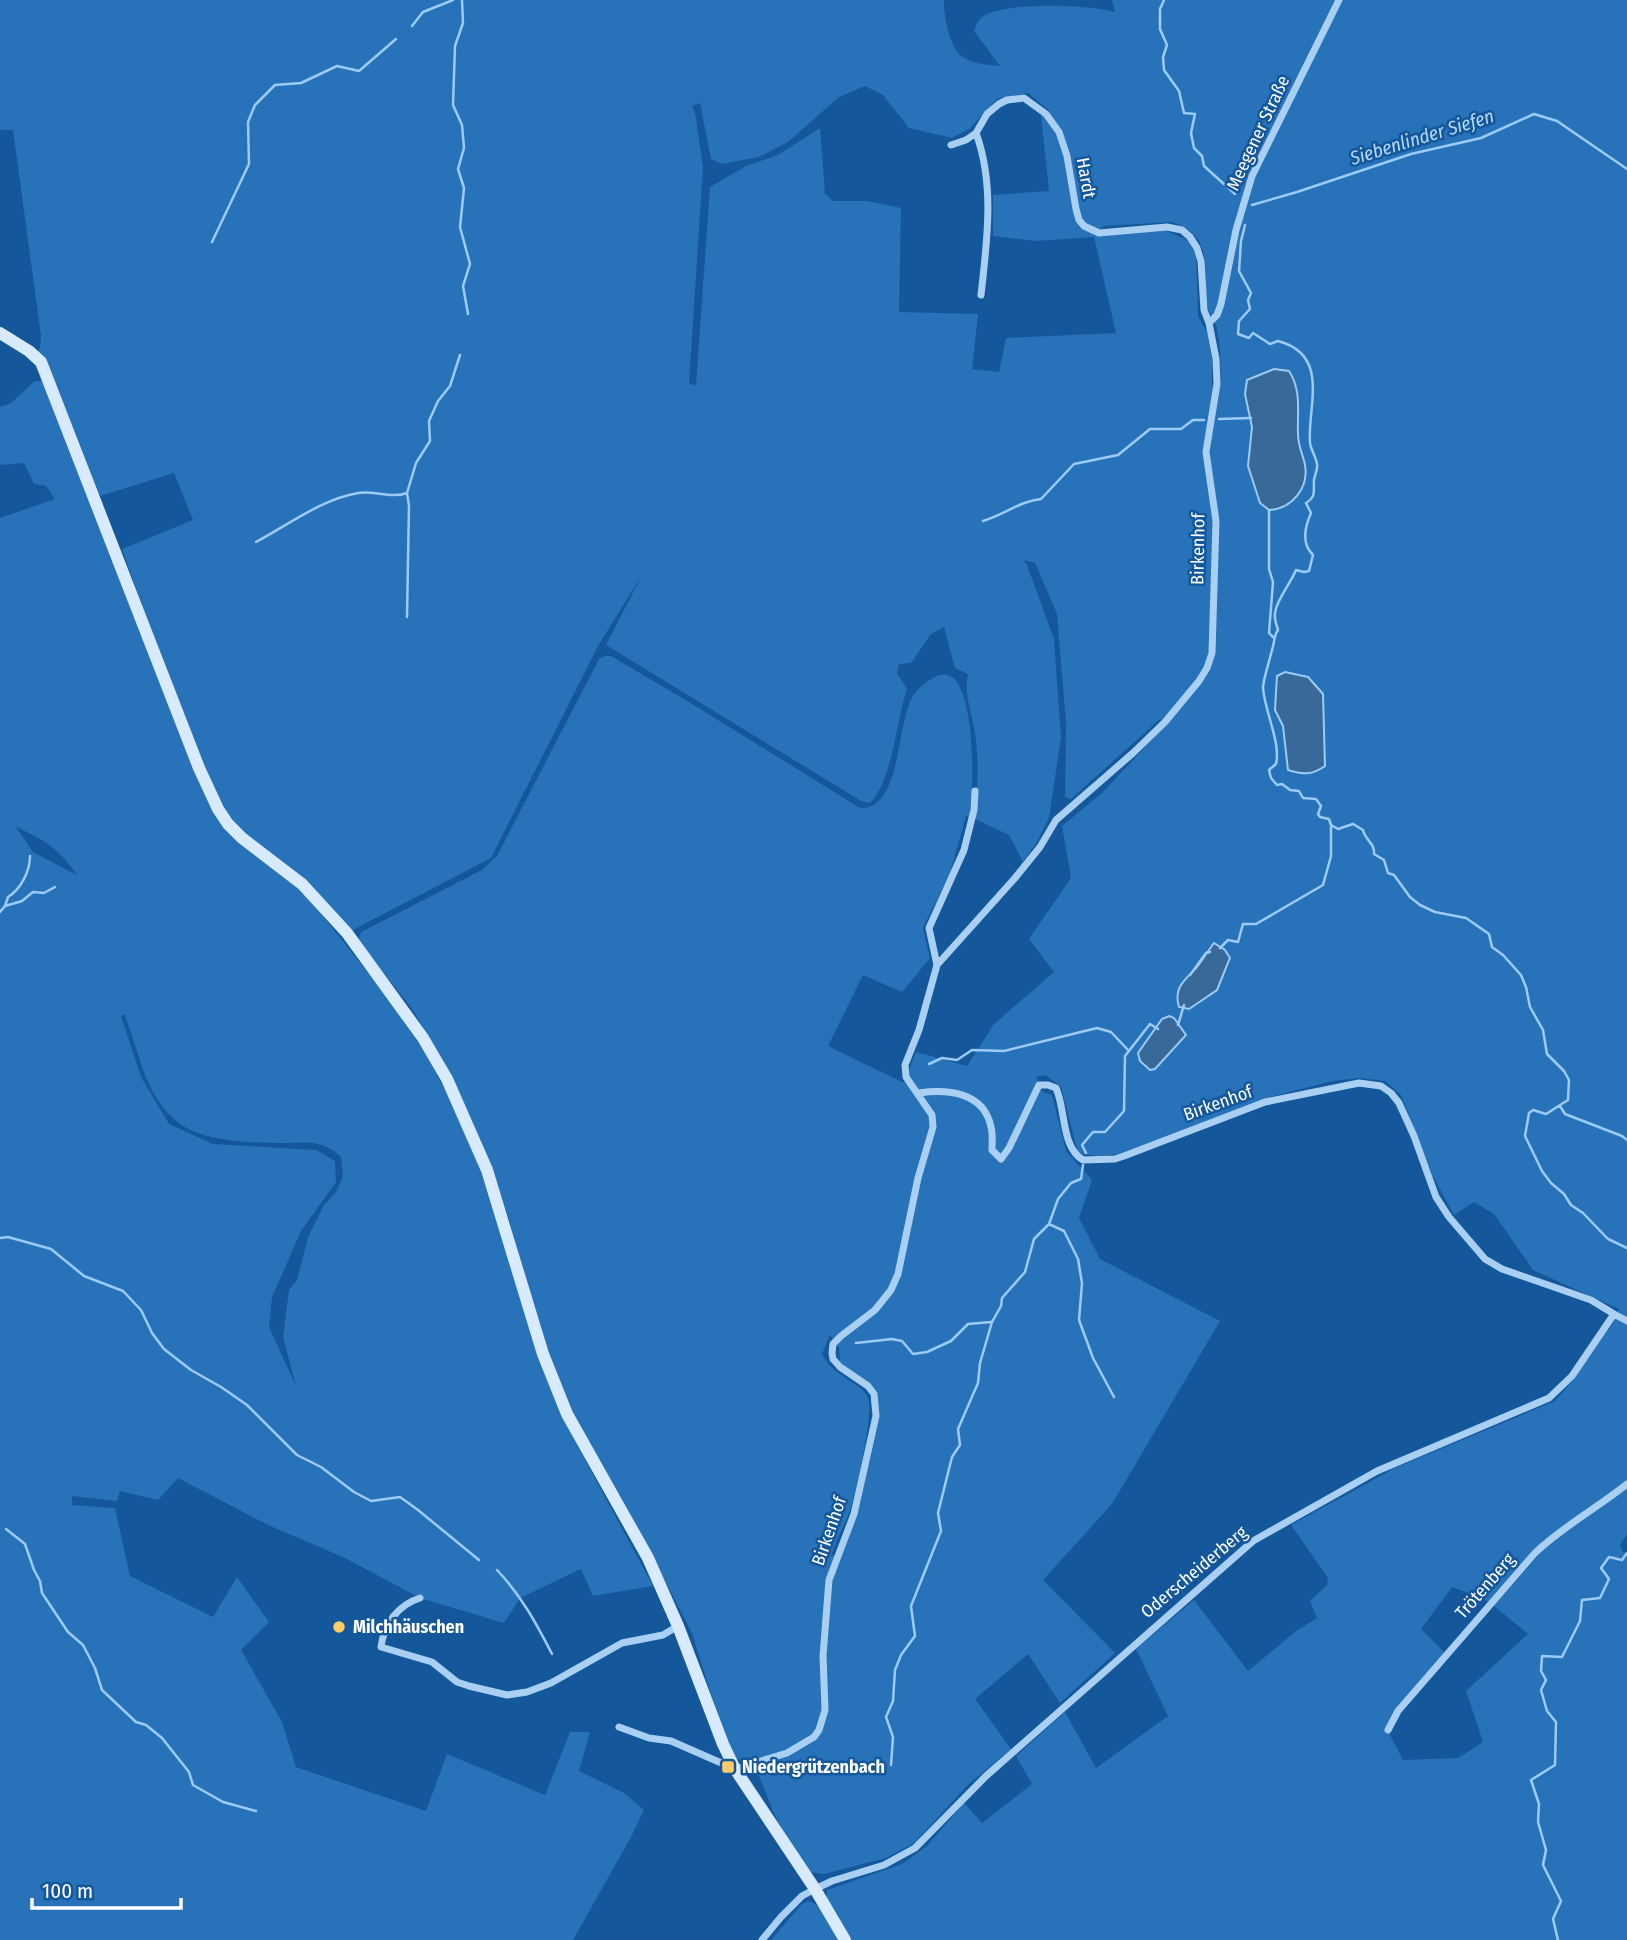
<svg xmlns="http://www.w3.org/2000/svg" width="1627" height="1940" font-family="'Fira Sans Condensed',sans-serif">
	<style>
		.green { fill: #2772b9; fill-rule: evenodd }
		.water { fill: #386999; stroke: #9bcbf6; stroke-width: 2 }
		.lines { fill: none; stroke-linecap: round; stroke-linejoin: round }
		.stream { stroke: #9bcbf6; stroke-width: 2.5 }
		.street { stroke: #a9cff3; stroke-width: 7 }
		.secondary { stroke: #d8eafd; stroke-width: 12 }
		.poi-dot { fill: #ffcb6b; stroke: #14579b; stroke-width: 2.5 }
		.labels { text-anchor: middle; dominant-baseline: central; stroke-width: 5; stroke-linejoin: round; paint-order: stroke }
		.street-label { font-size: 18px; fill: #fff; stroke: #14579b }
		.poi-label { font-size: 18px; font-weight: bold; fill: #fff; stroke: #14579b; text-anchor: start }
		.water-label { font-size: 19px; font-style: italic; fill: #b5d9fa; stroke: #14579b }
	</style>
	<rect width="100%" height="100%" fill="#14579b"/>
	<path class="green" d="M 0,0 L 944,0 C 943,13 950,46 960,55 C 969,63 988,65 1000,66 L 974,31 C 976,26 977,21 982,17 C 1005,1 1089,5 1115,12 L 1112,0 L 1627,0 L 1627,1534 L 1620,1545 L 1623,1552 L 1627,1553 L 1627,1940 L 851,1940 L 826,1899 L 827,1890 L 902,1864 L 927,1846 L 964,1803 L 982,1823 L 1032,1784 L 1016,1756 L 1065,1712 L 1096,1768 L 1168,1716 L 1136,1649 L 1194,1600 L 1248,1671 L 1296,1631 L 1317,1618 L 1310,1601 L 1327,1585 L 1328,1578 L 1291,1525 L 1395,1468 L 1555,1401 L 1575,1378 L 1600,1338 L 1611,1326 L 1619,1309 L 1533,1270 L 1494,1214 L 1474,1202 L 1454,1215 L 1433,1176 L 1401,1095 L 1385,1081 L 1359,1078 L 1333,1081 L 1266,1098 L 1120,1154 L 1099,1156 L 1078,1154 L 1061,1087 L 1046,1075 L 1036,1077 L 1043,1092 L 1052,1095 L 1066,1151 L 1092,1180 L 1079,1218 L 1100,1259 L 1220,1321 L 1112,1504 L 1043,1580 L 1115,1653 L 1060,1703 L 1028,1654 L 975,1699 L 1011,1749 L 969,1784 L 914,1843 L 886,1858 L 824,1874 L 810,1872 C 797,1852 782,1833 773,1811 C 766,1795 762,1780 753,1765 L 755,1758 L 746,1761 L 737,1759 L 728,1741 L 710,1691 L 692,1633 L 625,1504 L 569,1407 L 540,1331 L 508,1216 L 473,1123 L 445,1063 L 410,1006 L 365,950 L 359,939 L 361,932 L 482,870 L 497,856 L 599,659 L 605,656 L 611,656 L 689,702 L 860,808 C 902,810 896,723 913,696 C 917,689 926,682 933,678 C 939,674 946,673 952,677 C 975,693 975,791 969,817 L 966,816 L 950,873 L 923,928 L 930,958 L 902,992 L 863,975 L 828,1046 L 904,1083 L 916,1052 L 967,1066 L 994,1024 L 1054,972 L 1029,939 L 1071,878 L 1062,826 L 1103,792 L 1164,727 L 1160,719 L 1071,799 L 1065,797 L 1066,723 L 1057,614 L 1035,563 L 1023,560 L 1027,565 L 1054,639 L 1061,737 L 1049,818 L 1037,842 L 1023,862 L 1009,835 L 975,819 C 977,793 979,766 976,740 C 974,718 963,695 968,674 L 955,668 L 944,627 L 931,634 L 911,663 L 899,664 L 897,673 L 907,689 C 896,722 893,779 870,803 L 861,801 L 606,645 L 642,575 L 598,646 L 491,858 L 347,933 L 311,901 L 381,989 L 426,1054 L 454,1106 L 478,1159 L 561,1415 L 653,1586 L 593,1596 L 581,1569 L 520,1598 L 504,1623 L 420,1598 L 345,1558 L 266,1524 L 178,1478 L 158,1500 L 120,1491 L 117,1501 L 72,1496 L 72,1505 L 115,1508 L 130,1576 L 213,1617 L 237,1577 L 269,1622 L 241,1650 L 282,1722 L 296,1767 L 426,1811 L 447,1754 L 545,1795 L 570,1732 L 590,1732 L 579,1771 L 624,1793 L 644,1810 L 631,1837 L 573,1940 L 0,1940 L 0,518 L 55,499 L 46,486 L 34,484 L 24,463 L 0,465 L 0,407 L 11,403 L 35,381 L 44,381 L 146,616 L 122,549 L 193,520 L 174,473 L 100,496 L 36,356 L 40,347 L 41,336 L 13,130 L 0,130 ZM 865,86 L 883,95 L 909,128 L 952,138 L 969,129 L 997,99 L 1028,93 L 1049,110 L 1041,115 L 1049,191 L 993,195 L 993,236 L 1036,241 L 1094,237 L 1116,333 L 1006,338 L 999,372 L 972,369 L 978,314 L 899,312 L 901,208 L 867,201 L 833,201 L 825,194 L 820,128 L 778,155 L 746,166 L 710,187 L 696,385 L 689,384 L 703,167 L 695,112 L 692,106 L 700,103 L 711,159 L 722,164 L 759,157 L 788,142 L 839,97 ZM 1172,222 C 1220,238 1198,275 1209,311 C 1211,316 1215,321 1216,326 C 1221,344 1220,363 1221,381 L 1212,386 L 1212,360 L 1207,332 L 1198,316 L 1196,253 L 1188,240 L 1164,230 L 1094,236 L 1103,226 ZM 1274,369 L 1289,371 C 1308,399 1289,435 1305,464 L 1260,503 L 1248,466 L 1252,427 L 1245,394 L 1247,380 ZM 16,827 C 44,839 59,849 77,875 L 33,852 ZM 1214,943 L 1225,950 L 1230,963 L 1217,990 L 1181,983 ZM 124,1014 C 139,1049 143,1091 174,1119 C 199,1142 244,1142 276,1143 C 303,1144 319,1137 341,1157 L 343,1176 L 336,1192 L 324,1205 L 308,1237 L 297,1280 L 289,1290 L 283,1337 L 296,1386 L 269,1327 L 272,1297 L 301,1231 L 336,1182 L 335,1161 L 316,1150 L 213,1144 L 169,1124 L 141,1077 L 121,1016 ZM 1169,1016 L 1183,1029 L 1179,1044 L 1155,1068 L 1150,1069 L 1140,1061 L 1138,1053 L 1162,1019 ZM 830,1335 L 839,1348 L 840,1367 L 874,1394 L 876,1416 L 854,1514 L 838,1554 L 831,1556 C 836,1541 844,1526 850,1511 C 856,1492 874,1414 868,1398 C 863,1383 834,1378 822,1354 ZM 1538,1545 L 1543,1550 L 1494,1606 L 1528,1634 L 1466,1691 L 1483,1742 L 1458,1758 L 1403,1760 L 1388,1731 L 1398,1711 L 1446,1654 L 1421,1629 L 1452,1587 L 1482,1598 L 1488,1602 Z
		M 808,1901 C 824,1904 831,1927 838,1940 L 771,1940 L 802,1904 Z"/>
	<path class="water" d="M 1274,369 L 1289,371 C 1302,391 1297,412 1298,434 C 1298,447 1303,454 1305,465 C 1309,489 1291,509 1269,510 L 1260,503 L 1248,466 L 1252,427 L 1245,394 L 1247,380 Z
		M 1285,672 L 1308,677 L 1323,694 L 1325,766 C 1312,775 1304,775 1288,770 L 1283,726 L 1275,710 L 1277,676 Z
		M 1214,943 L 1225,950 L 1230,958 L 1217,990 L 1189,1009 L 1179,1007 C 1173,987 1185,980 1197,967 C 1203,959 1208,951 1214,943 Z
		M 1169,1016 L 1174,1018 L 1186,1035 L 1155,1069 L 1150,1070 L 1140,1061 L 1138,1053 L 1162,1019 Z"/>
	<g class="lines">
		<path class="stream" d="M 462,0 L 463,23 L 455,46 L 453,105 L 462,125 L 464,148 L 458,169 L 464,188 L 460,227 L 470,264 L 463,286 L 468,314
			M 1164,0 L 1160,9 L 1160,29 L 1167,45 L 1163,57 L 1164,70 L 1179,91 L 1184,113 L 1195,114 L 1191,133 L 1194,148 L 1202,156 L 1204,166 L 1235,194
			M 412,26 L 423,12 L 453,0
			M 1252,205 L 1297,192 L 1411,154 L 1481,138 L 1534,114 L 1557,121 L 1627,169
			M 1245,225 L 1241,241 L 1239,271 L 1251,293 L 1248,300 L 1250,309 L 1239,321 L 1238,334 L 1249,338 L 1253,333 L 1270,344 L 1278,341 C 1331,355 1307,407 1310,443 C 1311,450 1316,457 1317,464 C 1318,470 1315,473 1314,480 C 1313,491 1317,496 1306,503 L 1311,513 C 1305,527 1301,543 1313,555 L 1309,571 L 1304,572 L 1296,570 C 1291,583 1273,604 1275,618 C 1275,622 1277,626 1278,630 C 1273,637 1275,642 1272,650 C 1270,659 1263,680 1263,688 C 1265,713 1281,742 1276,764 L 1269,770 L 1271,778 L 1277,785 L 1282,784 L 1290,790 L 1299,791 L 1303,798 L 1316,799 L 1321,806 L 1318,814 L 1320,817 L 1329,819 L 1331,825 L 1338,829 L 1353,824 L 1363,830 C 1365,840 1375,843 1374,854 L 1384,860 L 1388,873 L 1394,875 L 1410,897 L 1420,905 L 1435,912 L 1466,918 L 1489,934 L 1492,947 L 1503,955 L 1521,975 L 1526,987 L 1530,1007 L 1543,1030 L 1547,1054 L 1564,1071 L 1569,1080 L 1568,1100 L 1546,1114 L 1533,1110 L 1529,1113 L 1525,1136 L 1542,1171 L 1551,1183 L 1564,1194 L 1571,1205 L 1583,1213 L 1608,1239 L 1627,1248
			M 212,242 L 249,164 L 248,122 L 255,105 L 275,85 L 301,83 L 337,66 L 359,71 L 396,39
			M 1219,419 L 1251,418
			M 1269,510 L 1269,569 L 1273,582 L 1269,633 L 1273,637
			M 983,521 C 1004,515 1020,501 1041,499 L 1074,464 L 1118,455 L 1150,429 L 1181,429 L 1193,420 L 1204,420
			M 256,542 C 288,525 322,499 358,493 C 374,490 391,499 407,493
			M 407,617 L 409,506 L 407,493 L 416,463 L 430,441 L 429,421 L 438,401 L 450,386 L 460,355
			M 5,906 L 22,901 L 33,892 L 44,893 L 55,887
			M 0,912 L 5,906 L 8,897 C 21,889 30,871 30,856
			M 1220,948 L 1228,940 L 1238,942 L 1243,924 L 1256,924 L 1323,885 L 1331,856 L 1331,825
			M 1190,975 L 1206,953 L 1210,952
			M 1178,1025 L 1184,1005
			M 929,1064 L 942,1058 L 957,1060 L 972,1050 L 1004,1051 L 1097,1028 L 1111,1032 L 1128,1050
			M 1560,1106 L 1565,1114 L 1622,1136 L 1627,1140
			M 1086,1153 L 1082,1145 L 1093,1132 L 1105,1132 L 1124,1111 L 1125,1056 L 1150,1024 L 1158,1029
			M 1049,1224 L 1064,1231 L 1078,1259 L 1082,1283 L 1079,1320 L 1093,1358 L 1114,1397
			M 0,1238 L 8,1237 L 51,1249 L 84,1276 L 123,1291 L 141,1310 L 152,1333 L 164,1349 L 191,1370 L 221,1387 L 247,1405 L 297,1455 L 321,1467 L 354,1492 L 371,1501 L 400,1497 L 418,1510 L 479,1560
			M 856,1343 L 892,1339 L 902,1341 L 913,1354 L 927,1352 L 951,1341 L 968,1324 L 991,1322
			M 6,1529 L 25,1544 L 34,1570 L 40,1581 L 42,1593 L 68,1632 L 83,1645 L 95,1668 L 102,1690 L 136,1722 L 146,1725 L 162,1738 L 189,1772 L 193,1785 L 223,1802 L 256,1811
			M 497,1570 C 521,1595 536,1623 552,1654
			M 891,1765 L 893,1737 L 886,1717 L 893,1701 L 895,1670 L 901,1655 L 915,1636 L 911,1606 L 941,1531 L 938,1513 L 952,1457 L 960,1445 L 958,1429 L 978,1383 L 980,1363 L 992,1322 L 1001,1306 L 1002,1298 L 1025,1272 L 1034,1239 L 1049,1224 L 1058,1199 L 1071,1183 L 1081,1179 L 1083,1165
			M 1558,1940 L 1553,1919 L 1561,1901 L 1543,1865 L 1546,1850 L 1538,1822 L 1539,1804 L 1531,1780 L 1555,1765 L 1556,1722 L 1547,1711 L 1541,1690 L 1546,1680 L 1541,1671 L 1542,1656 L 1562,1657 L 1580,1621 L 1582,1600 L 1600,1598 L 1609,1579 L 1601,1568 L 1609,1557 L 1622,1560 L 1627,1553"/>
		<path class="street" d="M 976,133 C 995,185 987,241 981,295
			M 1209,323 L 1217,315 L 1221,304 L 1236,230 L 1252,176 L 1339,0
			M 937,965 L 929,928 L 964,850 L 974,810 L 975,791
			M 919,1093 C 948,1089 984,1092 991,1127 C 993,1134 992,1142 992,1150 L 1001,1159 L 1009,1148 L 1039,1085 L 1048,1085 L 1056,1088 C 1066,1110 1061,1147 1083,1160 L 1115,1159 L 1124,1156 L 1265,1102 L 1359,1083 L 1381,1086 L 1391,1093 L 1399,1103 L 1414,1136 L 1436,1197 L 1449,1217 L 1485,1259 L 1502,1269 L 1591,1300 L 1614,1314
			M 420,1598 C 398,1605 384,1624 381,1647 L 432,1662 L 457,1682 L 469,1686 L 507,1695 L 527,1692 L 551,1683 L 622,1643 L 663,1635 L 678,1626
			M 619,1727 L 649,1738 L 671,1741 L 735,1769 L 787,1753 L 814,1737 L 819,1730 L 825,1710 L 823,1656 L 829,1580 L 854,1514 L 876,1416 L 874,1394 L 868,1386 L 840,1367 L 833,1359 L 832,1353 L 833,1344 L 841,1336 L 875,1310 L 891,1290 L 898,1274 L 918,1178 L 933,1127 L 932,1115 L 906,1077 L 905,1065 L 919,1030 L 937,965 L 1015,878 L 1040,847 L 1056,820 L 1133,753 L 1165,722 L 1199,681 L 1207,668 L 1212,653 L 1216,521 L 1206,452 L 1217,384 L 1216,359 L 1209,323 L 1204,310 L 1201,261 L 1197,248 L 1190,237 L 1182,230 L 1167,227 L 1099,233 L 1084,226 L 1079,220 L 1076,209 L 1067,156 L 1059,132 L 1046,114 L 1024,98 L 1007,100 L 999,104 L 987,114 L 976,133 L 966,140 L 951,145
			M 1388,1730 L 1398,1711 L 1535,1553 C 1562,1527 1597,1508 1627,1484
			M 762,1940 L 781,1917 L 802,1896 L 815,1889 L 832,1881 L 884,1865 L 915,1848 L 986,1776 L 1253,1541 L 1377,1471 L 1549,1398 L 1572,1376 L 1614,1314 L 1627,1321"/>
		<path class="secondary" d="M 0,333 L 29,351 L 41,362 L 199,768 L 218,809 L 228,824 L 242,838 L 302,884 L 347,933 L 423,1038 L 447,1079 L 487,1170 L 543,1354 L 567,1414 L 648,1558 L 678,1626 L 723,1744 L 735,1769 L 815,1889 L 845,1940"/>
	</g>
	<g class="poi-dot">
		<circle cx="339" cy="1627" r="7"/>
		<rect x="721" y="1760" width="14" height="14" rx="3.5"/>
	</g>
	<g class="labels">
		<g class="street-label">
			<text transform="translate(1258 133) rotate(-65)">Meegener Straße</text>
			<text transform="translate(1086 178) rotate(80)">Hardt</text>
			<text transform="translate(1198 549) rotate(-89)">Birkenhof</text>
			<text transform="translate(1218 1103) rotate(-20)">Birkenhof</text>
			<text transform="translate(829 1531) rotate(-71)">Birkenhof</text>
			<text transform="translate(1194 1572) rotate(-40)">Oderscheiderberg</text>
			<text transform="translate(1485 1586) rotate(-49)">Trötenberg</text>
		</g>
		<g class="poi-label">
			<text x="353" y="1627">Milchhäuschen</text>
			<text x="742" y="1767">Niedergrützenbach</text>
		</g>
		<g class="water-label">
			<text transform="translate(1422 137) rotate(-17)">Siebenlinder Siefen</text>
		</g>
	</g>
	<path d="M32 1898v10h149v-10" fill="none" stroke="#ffffff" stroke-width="3.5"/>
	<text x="42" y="1898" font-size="21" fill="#ffffff" stroke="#14579b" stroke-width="5" paint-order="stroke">100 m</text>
</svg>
